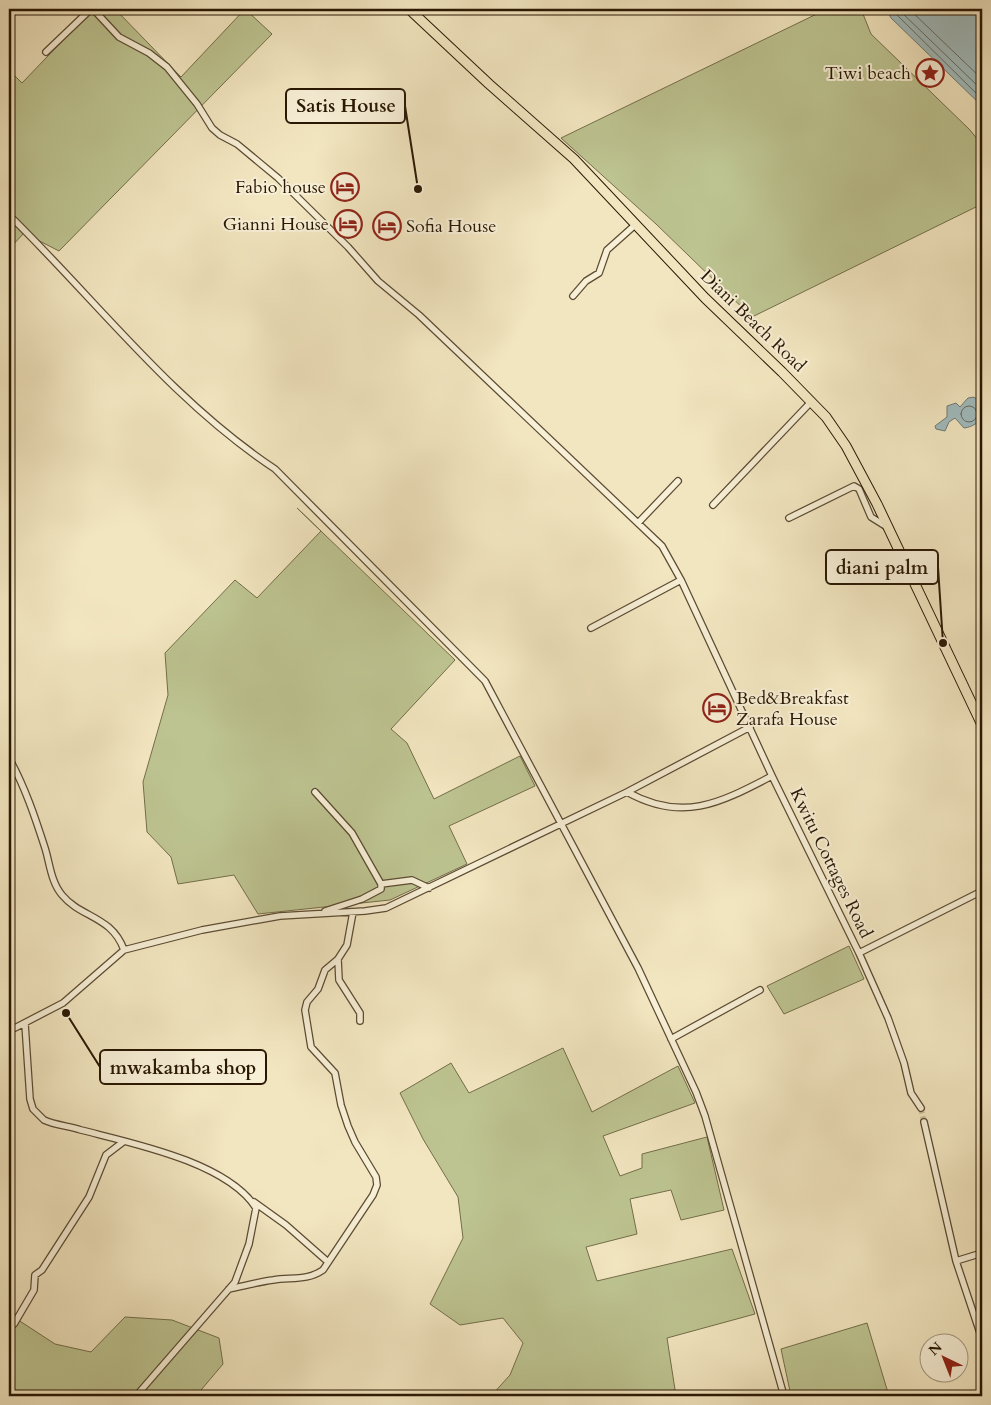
<svg xmlns="http://www.w3.org/2000/svg" width="991" height="1405" font-family="Cardo,serif">
	<style>
		.green { fill: #bdc491; stroke: #736e4a }
		.water { fill: #a1bcbe; stroke: #717a73 }
		.lines { fill: none; stroke-linecap: round; stroke-linejoin: round }
		.shore { stroke: #656a60; stroke-width: 1 }
		.minor-tunnel { stroke: #cabd9a; stroke-width: 5.5; stroke-dasharray: 5.5 3; stroke-linecap: butt }
		.minor-casing { stroke: #5b4b32; stroke-width: 8 }
		.primary-casing { stroke: #291703; stroke-width: 11 }
		.minor { stroke: #f7efd6; stroke-width: 5.5 }
		.primary { stroke: #f2e6c0; stroke-width: 9 }
		.labels { text-anchor: middle; dominant-baseline: central; stroke-width: 4; stroke-linejoin: round; paint-order: stroke }
		.poi-label { font-size: 18px; fill: #291703; stroke: #f7efd6; text-anchor: end }
		.street-label { font-size: 18px; fill: #291703; stroke: #f7efd6 }
		.leader { fill: none; stroke: #291703; stroke-width: 2 }
		.callout-dot { fill: #291703; stroke: #f7efd6; stroke-width: 2 }
		.callout { fill: #f7efd6; stroke: #291703; stroke-width: 2 }
		.callout-label { font-size: 19px; text-anchor: middle; font-weight: bold; fill: #291703 }
	</style>
	<rect width="100%" height="100%" fill="#f2e6c0"/>
	<filter id="stains"><feTurbulence type="fractalNoise" baseFrequency=".004" numOctaves="4"/><feColorMatrix values="0 0 0 0 .2 0 0 0 0 .09 0 0 0 0 .02 0 0 0 .5 -.17"/></filter>
	<radialGradient id="worn" r=".72"><stop offset=".6" stop-color="#630" stop-opacity="0"/><stop offset="1" stop-color="#630" stop-opacity=".3"/></radialGradient>
	<path class="green" d="M 93,9 L 115,9 L 181,77 L 245,9 L 272,34 L 59,251 L 24,233 L 9,249 L 9,70 L 22,83 Z
		M 827,9 L 861,9 L 871,34 L 970,130 L 982,145 L 982,204 L 752,317 L 656,224 L 561,138 Z
		M 297,508 L 455,660 L 391,729 L 407,743 L 434,799 L 520,756 L 535,786 L 449,826 L 467,864 L 390,900 L 258,914 L 234,875 L 178,884 L 171,857 L 147,832 L 143,782 L 168,695 L 165,653 L 235,580 L 257,598 L 321,531 Z
		M 849,946 L 864,979 L 784,1014 L 767,986 Z
		M 563,1048 L 592,1112 L 678,1066 L 695,1103 L 603,1136 L 620,1176 L 642,1168 L 642,1154 L 707,1137 L 724,1210 L 681,1220 L 671,1190 L 630,1199 L 637,1234 L 586,1247 L 597,1281 L 732,1249 L 755,1314 L 667,1338 L 676,1396 L 491,1396 L 510,1375 L 523,1343 L 503,1318 L 460,1325 L 430,1304 L 463,1238 L 458,1197 L 423,1139 L 400,1093 L 451,1063 L 469,1093 Z
		M 9,1314 L 55,1344 L 91,1352 L 125,1317 L 172,1320 L 219,1338 L 223,1364 L 196,1396 L 9,1396 Z
		M 867,1323 L 889,1396 L 791,1396 L 781,1349 Z"/>
	<path class="water" d="M 886,9 L 982,9 L 982,106 L 891,18 Z
		M 974,397 C 988,409 982,426 964,428 L 955,418 L 949,422 L 945,431 L 936,429 L 935,426 L 947,417 L 947,406 L 956,403 L 960,407 L 968,398 Z"/>
	<g class="lines">
		<path class="shore" d="M 891,9 L 982,99
			M 898,9 L 982,90
			M 909,9 L 982,79
			M961 414a8 8 0 1 1 16 0a8 8 0 1 1-16 0Z"/>
		<path class="minor-tunnel" d="M 921,1108 L 924,1122"/>
		<defs>
			<path id="minor" d="M 93,9 L 119,37 L 149,53 L 167,67 L 197,104 L 212,128 L 220,135 L 237,144 L 278,178 L 348,247 L 378,281 L 419,315 L 662,546 L 681,580 L 772,776
				M 46,52 L 91,9
				M 9,215 C 97,301 171,400 275,469 L 485,681 L 638,968 L 696,1092 L 705,1116 L 784,1396
				M 573,296 L 586,281 L 599,273 L 607,250 L 635,225
				M 713,505 L 811,402
				M 789,518 L 854,486 L 859,489 L 871,517 L 887,527
				M 638,523 L 678,481
				M 591,628 L 681,580
				M 9,758 C 25,787 35,817 45,848 C 50,864 51,882 62,895 C 81,918 112,916 124,950
				M 315,792 L 352,833 L 381,884 L 381,889 L 362,899 L 325,911
				M 627,792 L 750,727
				M 381,884 L 412,880 L 429,888
				M 859,953 L 888,1018 L 904,1063 L 911,1093 L 921,1108
				M 338,959 L 339,980 L 360,1013 L 360,1021
				M 25,1024 L 30,1099 L 33,1109 L 44,1120 C 55,1125 68,1126 81,1130 C 131,1143 227,1162 256,1208 L 249,1244 L 235,1282 L 136,1396
				M 9,1031 L 63,1003 L 124,950 L 202,930 L 280,916 L 365,911 L 386,908 L 627,792 C 683,823 720,803 772,776 L 859,953 L 982,891
				M 671,1039 L 760,990
				M 924,1122 L 956,1261 L 982,1339
				M 254,1202 L 286,1225 L 328,1262
				M 956,1261 L 982,1253
				M 229,1289 C 244,1286 258,1282 273,1280 C 291,1277 307,1281 323,1270 L 373,1195 L 377,1185 L 376,1177 L 355,1142 L 348,1126 L 341,1105 L 335,1073 L 311,1047 L 305,1010 L 307,1002 L 318,989 L 325,970 L 338,959 L 347,945 L 353,912
				M 9,1309 L 14,1324 L 34,1290 L 35,1275 L 42,1270 L 89,1197 L 106,1155 L 123,1142"/>
			<path id="primary" d="M 409,9 L 489,84 L 574,159 L 705,298 L 782,372 L 826,417 L 846,446 L 877,504 L 982,725"/>
		</defs>
		<use href="#minor" class="minor-casing"/>
		<use href="#primary" class="primary-casing"/>
		<use href="#minor" class="minor"/>
		<use href="#primary" class="primary"/>
	</g>
	<defs>
		<symbol id="sight-ring" viewBox="-11 -11 22 22"><circle r="9.5" fill="#f7efd6" stroke="#8f2418" stroke-width="1.5"/><path d="M0-6L1.8-2.2L6-1.7L2.9 1.2L3.7 5.4L0 3.3L-3.7 5.4L-2.9 1.2L-6-1.7L-1.8-2.2Z" fill="#8f2418"/></symbol>
		<symbol id="hotel-ring" viewBox="-11 -11 22 22"><circle r="9.5" fill="#f7efd6" stroke="#8f2418" stroke-width="1.5"/><path d="M-6-4.5h1.5V1H6V5H4.5V3h-9V5H-6ZM-4 0a1.8 1.8 0 1 1 3.6 0ZM.5 0V-2.5h3Q6-2.5 6 0Z" fill="#8f2418"/></symbol>
	</defs>
	<g fill-rule="evenodd">
		<use href="#sight-ring" x="914" y="57" width="32" height="32"/>
		<use href="#hotel-ring" x="329" y="171" width="32" height="32"/>
		<use href="#hotel-ring" x="332" y="208" width="32" height="32"/>
		<use href="#hotel-ring" x="371" y="210" width="32" height="32"/>
		<use href="#hotel-ring" x="701" y="692" width="32" height="32"/>
	</g>
	<g class="labels">
		<g class="poi-label">
			<text x="911" y="73">Tiwi beach</text>
			<text x="326" y="187">Fabio house</text>
			<text x="329" y="224">Gianni House</text>
			<text x="406" y="226" text-anchor="start">Sofia House</text>
			<text x="736" y="698" text-anchor="start">Bed&amp;Breakfast<tspan x="736" dy="21">Zarafa House</tspan></text>
		</g>
		<g class="street-label">
			<text transform="translate(753 321) rotate(44)">Diani Beach Road</text>
			<text transform="translate(831 863) rotate(64)">Kwitu Cottages Road</text>
		</g>
	</g>
	<path class="leader" d="M418 189L405 106M943 643L938 567M66 1013L100 1067"/>
	<g class="callout-dot">
		<circle cx="418" cy="189" r="5"/>
		<circle cx="943" cy="643" r="5"/>
		<circle cx="66" cy="1013" r="5"/>
	</g>
	<g class="callout">
		<rect x="286" y="89" width="119" height="34" rx="5"/>
		<rect x="826" y="550" width="112" height="34" rx="5"/>
		<rect x="100" y="1050" width="166" height="34" rx="5"/>
	</g>
	<g class="callout-label">
		<text x="346" y="112">Satis House</text>
		<text x="882" y="574">diani palm</text>
		<text x="183" y="1074">mwakamba shop</text>
	</g>
	<rect width="991" height="1405" fill="none" stroke="#f2e6c0" stroke-width="30"/>
	<rect x="10" y="10" width="971" height="1385" fill="none" stroke="#291703" stroke-width="2.5"/>
	<rect x="15" y="15" width="961" height="1375" fill="none" stroke="#291703"/>
	<g transform="translate(944 1358) rotate(317)"><circle r="24" fill="#f7efd6" stroke="#a59982"/>
	<path d="M0-4L9 19L0 12L-9 19Z" fill="#8f2418"/>
	<text y="-8" font-size="14" font-weight="bold" text-anchor="middle" fill="#291703">N</text>
	</g>
	<rect width="100%" height="100%" filter="url(#stains)"/>
	<rect width="100%" height="100%" fill="url(#worn)"/>
</svg>
